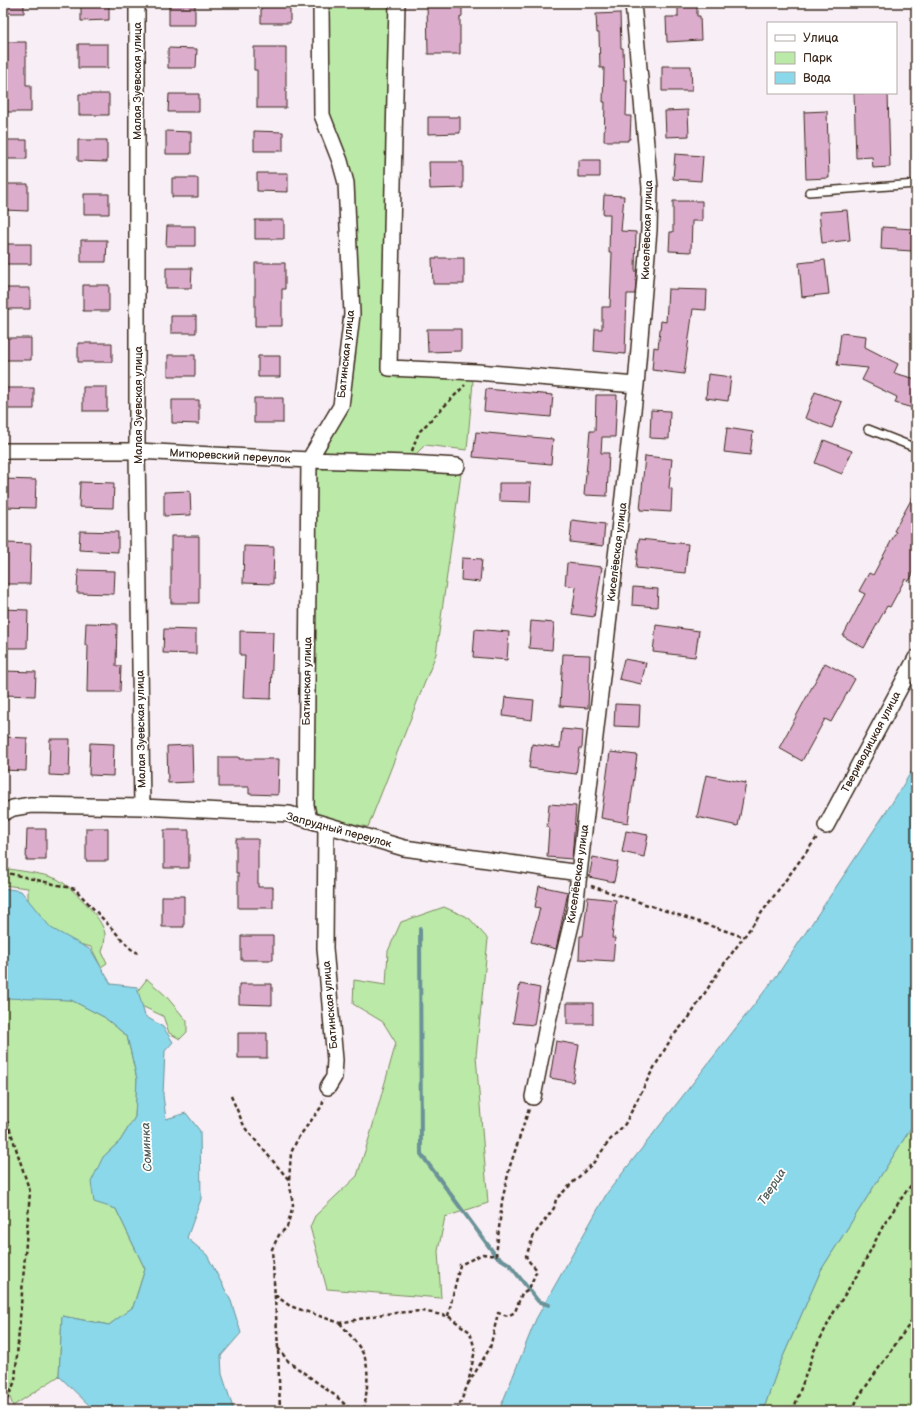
<svg xmlns="http://www.w3.org/2000/svg" width="919" height="1414" font-family="'Balsamiq Sans',sans-serif">
	<style>
		.green { fill: #bbe9a7; stroke: #7b8a62 }
		.water { fill: #8bd8ea; stroke: #6b9298 }
		.lines { fill: none; stroke-linecap: round; stroke-linejoin: round }
		.stream { stroke: #6b9298; stroke-width: 4 }
		.building { fill: #dcaccc; stroke: #3b2a1e }
		.lane-casing { stroke: #3b2a1e; stroke-width: 10 }
		.street-casing { stroke: #3b2a1e; stroke-width: 18 }
		.path { stroke: #3b2a1e; stroke-width: 2.5; stroke-dasharray: 4 3; stroke-linecap: butt }
		.lane { stroke: #fff; stroke-width: 7 }
		.street { stroke: #fff; stroke-width: 15 }
		.labels { text-anchor: middle; dominant-baseline: central; stroke-width: 3.5; stroke-linejoin: round; paint-order: stroke }
		.street-label { font-size: 11px; fill: #3b2a1e; stroke: #fff }
		.water-label { font-size: 12px; font-style: italic; fill: #535e5b; stroke: #fff }
	</style>
	<rect width="100%" height="100%" fill="#f8eef5"/>
	<filter id="ink" filterUnits="userSpaceOnUse"><feTurbulence type="fractalNoise" baseFrequency=".025" numOctaves="2"/><feDisplacementMap in="SourceGraphic" scale="8" xChannelSelector="R" yChannelSelector="G"/><feConvolveMatrix kernelMatrix="1 2 1 2 8 2 1 2 1" color-interpolation-filters="sRGB"/></filter>
	<g filter="url(#ink)">
		<path class="green" d="M 326,3 L 393,3 L 385,370 L 468,375 L 473,382 L 467,450 L 425,445 L 415,455 L 406,458 L 318,454 L 345,407 L 349,183 L 327,111 Z
			M 319,463 L 417,467 L 461,474 L 436,654 L 368,827 L 312,816 L 314,476 Z
			M 3,868 C 18,871 43,873 57,879 C 71,886 103,918 105,934 C 105,940 104,946 102,952 L 107,963 L 101,967 L 91,947 L 71,942 L 47,927 L 28,901 L 28,888 L 3,885 Z
			M 444,907 L 469,918 L 488,939 L 476,1056 L 488,1203 L 445,1217 L 438,1251 L 441,1298 L 327,1289 L 310,1227 L 315,1216 L 357,1176 L 371,1132 L 396,1043 L 383,1022 L 353,1004 L 354,980 L 386,985 L 388,951 L 401,922 Z
			M 147,979 L 165,995 L 187,1021 L 187,1032 L 180,1039 L 169,1033 L 163,1016 L 135,1003 L 139,989 Z
			M 15,997 L 71,1000 L 104,1017 L 127,1036 L 137,1079 L 135,1117 L 120,1141 L 103,1157 L 116,1209 L 145,1269 L 133,1307 L 109,1325 L 62,1316 L 59,1376 L 13,1406 L 3,1378 L 3,998 Z
			M 916,1120 L 916,1411 L 763,1411 L 778,1368 L 821,1270 Z"/>
		<path class="water" d="M 916,764 L 916,1120 L 821,1270 L 778,1368 L 763,1411 L 499,1411 L 536,1319 L 607,1193 L 778,974 L 892,803 Z
			M 3,888 L 21,891 L 51,928 L 91,950 L 111,984 L 137,987 L 145,1016 L 163,1027 L 173,1042 L 165,1051 L 163,1095 L 166,1119 L 186,1113 L 200,1131 L 201,1199 L 187,1238 L 207,1255 L 231,1301 L 241,1333 L 221,1356 L 222,1374 L 234,1411 L 95,1411 L 59,1376 L 62,1316 L 109,1325 L 133,1307 L 145,1269 L 116,1209 L 94,1202 L 91,1182 L 103,1157 L 120,1141 L 135,1117 L 137,1079 L 127,1036 L 104,1017 L 71,1000 L 3,998 Z"/>
		<g class="lines">
			<path class="stream" d="M 420,929 L 421,1154 L 496,1256 L 509,1264 L 538,1301 L 549,1305"/>
		</g>
		<path class="building" d="M 3,3 L 24,3 L 24,13 L 3,13 Z
			M 81,3 L 109,3 L 109,20 L 81,21 Z
			M 169,3 L 195,3 L 195,25 L 169,25 Z
			M 427,3 L 462,3 L 462,16 L 460,17 L 460,54 L 428,54 Z
			M 678,3 L 697,3 L 697,16 L 700,16 L 701,40 L 667,42 L 666,17 L 678,17 Z
			M 261,5 L 290,5 L 290,23 L 261,23 Z
			M 620,13 L 621,48 L 623,48 L 624,80 L 627,80 L 626,116 L 631,116 L 630,139 L 628,139 L 628,141 L 604,141 L 605,102 L 603,102 L 604,68 L 600,68 L 599,33 L 597,33 L 596,14 Z
			M 3,42 L 26,42 L 26,85 L 31,85 L 31,112 L 5,112 L 6,70 L 3,70 Z
			M 78,44 L 108,44 L 108,68 L 78,68 Z
			M 254,47 L 286,47 L 286,108 L 257,108 L 257,70 L 254,70 Z
			M 168,48 L 197,49 L 196,68 L 168,68 Z
			M 662,66 L 691,66 L 692,91 L 662,91 Z
			M 854,93 L 888,93 L 890,167 L 873,168 L 872,157 L 856,158 Z
			M 79,94 L 109,94 L 109,115 L 79,115 Z
			M 169,94 L 199,94 L 199,112 L 168,112 Z
			M 688,110 L 689,136 L 666,137 L 665,111 Z
			M 827,111 L 829,178 L 806,179 L 804,112 Z
			M 428,117 L 460,117 L 460,133 L 428,134 Z
			M 166,131 L 191,132 L 191,154 L 166,154 Z
			M 254,131 L 283,132 L 283,151 L 254,151 Z
			M 3,140 L 27,140 L 27,159 L 3,159 Z
			M 78,140 L 107,140 L 107,162 L 78,161 Z
			M 675,154 L 703,156 L 701,181 L 673,179 Z
			M 578,160 L 600,160 L 600,177 L 578,177 Z
			M 429,162 L 463,162 L 463,188 L 430,189 Z
			M 257,173 L 288,173 L 288,192 L 257,191 Z
			M 172,178 L 198,178 L 198,197 L 172,197 Z
			M 3,184 L 28,184 L 28,211 L 3,210 Z
			M 84,194 L 109,194 L 109,214 L 84,214 Z
			M 604,195 L 624,196 L 621,231 L 636,232 L 635,271 L 637,271 L 635,294 L 627,294 L 625,354 L 594,351 L 595,329 L 602,329 L 602,307 L 610,307 L 612,253 L 609,253 L 610,214 L 603,214 Z
			M 673,201 L 702,201 L 702,221 L 692,221 L 691,252 L 669,251 L 670,232 L 673,232 Z
			M 847,210 L 850,240 L 822,243 L 819,212 Z
			M 255,220 L 284,220 L 284,239 L 255,239 Z
			M 167,226 L 195,226 L 195,246 L 166,246 Z
			M 882,227 L 913,229 L 912,251 L 881,249 Z
			M 81,240 L 107,240 L 106,262 L 81,262 Z
			M 3,244 L 31,244 L 31,264 L 3,264 Z
			M 432,258 L 464,258 L 464,284 L 433,284 Z
			M 825,260 L 829,294 L 802,297 L 799,263 Z
			M 255,263 L 285,263 L 285,289 L 282,289 L 282,326 L 255,326 Z
			M 166,268 L 192,268 L 191,288 L 166,288 Z
			M 83,285 L 109,285 L 109,311 L 83,311 Z
			M 3,288 L 30,288 L 30,309 L 3,309 Z
			M 668,289 L 707,290 L 706,310 L 693,309 L 684,374 L 652,370 L 654,347 L 658,348 L 661,321 L 666,322 Z
			M 171,316 L 196,316 L 196,333 L 171,333 Z
			M 427,329 L 461,329 L 461,351 L 428,352 Z
			M 841,333 L 866,336 L 865,347 L 898,364 L 894,373 L 916,379 L 916,409 L 895,403 L 897,397 L 862,380 L 868,368 L 837,365 Z
			M 3,338 L 31,338 L 31,360 L 3,360 Z
			M 78,343 L 112,343 L 112,362 L 78,362 Z
			M 168,355 L 195,355 L 195,376 L 168,376 Z
			M 258,356 L 280,356 L 280,377 L 258,377 Z
			M 708,374 L 731,377 L 728,401 L 706,398 Z
			M 83,387 L 107,387 L 107,411 L 83,411 Z
			M 3,388 L 34,388 L 34,409 L 3,409 Z
			M 486,389 L 553,395 L 551,417 L 484,411 Z
			M 815,392 L 842,402 L 832,428 L 805,418 Z
			M 596,395 L 617,395 L 615,437 L 602,437 L 601,453 L 609,453 L 607,496 L 584,495 L 590,431 L 595,431 Z
			M 254,398 L 283,398 L 283,423 L 254,423 Z
			M 172,400 L 199,400 L 199,424 L 172,423 Z
			M 651,410 L 670,411 L 669,439 L 650,438 Z
			M 727,428 L 753,432 L 750,455 L 724,452 Z
			M 476,432 L 553,439 L 551,464 L 473,457 Z
			M 824,440 L 852,451 L 842,474 L 815,463 Z
			M 645,456 L 672,459 L 669,488 L 672,489 L 671,512 L 640,510 Z
			M 3,479 L 36,480 L 35,508 L 3,507 Z
			M 80,482 L 114,483 L 113,508 L 79,507 Z
			M 499,483 L 531,483 L 530,502 L 499,501 Z
			M 190,491 L 191,515 L 164,516 L 164,492 Z
			M 916,491 L 916,568 L 909,581 L 905,579 L 890,607 L 887,606 L 864,648 L 843,636 L 865,594 L 859,591 L 869,573 L 873,575 L 896,532 L 894,531 Z
			M 572,520 L 605,524 L 603,546 L 570,542 Z
			M 80,531 L 118,532 L 118,552 L 79,550 Z
			M 171,536 L 199,536 L 199,603 L 171,603 Z
			M 639,539 L 688,544 L 685,573 L 636,568 Z
			M 6,543 L 31,544 L 30,584 L 5,584 Z
			M 244,546 L 274,547 L 273,584 L 243,583 Z
			M 462,558 L 482,559 L 480,582 L 461,580 Z
			M 567,563 L 602,567 L 594,617 L 572,614 L 576,587 L 565,585 Z
			M 78,570 L 115,571 L 114,594 L 77,593 Z
			M 633,587 L 658,589 L 657,607 L 632,605 Z
			M 3,609 L 28,610 L 27,648 L 3,648 Z
			M 531,621 L 554,623 L 552,650 L 529,648 Z
			M 86,623 L 117,624 L 116,666 L 121,666 L 120,692 L 87,692 L 88,645 L 85,645 Z
			M 656,625 L 699,631 L 695,657 L 653,652 Z
			M 164,629 L 196,630 L 196,654 L 163,653 Z
			M 475,629 L 509,632 L 507,660 L 473,657 Z
			M 240,631 L 273,632 L 271,699 L 243,698 L 245,655 L 240,655 Z
			M 563,654 L 590,655 L 588,708 L 560,706 Z
			M 624,659 L 646,663 L 641,684 L 619,679 Z
			M 825,663 L 855,679 L 831,722 L 825,719 L 802,761 L 779,748 Z
			M 3,671 L 36,672 L 35,696 L 3,695 Z
			M 505,697 L 534,700 L 532,720 L 503,716 Z
			M 615,704 L 640,705 L 639,727 L 614,726 Z
			M 562,729 L 583,731 L 582,748 L 580,748 L 576,774 L 529,768 L 532,744 L 560,748 Z
			M 3,737 L 27,738 L 26,771 L 3,770 Z
			M 50,739 L 70,739 L 69,776 L 49,775 Z
			M 90,743 L 114,744 L 113,776 L 89,775 Z
			M 192,745 L 193,782 L 168,783 L 167,746 Z
			M 610,752 L 637,755 L 628,823 L 601,818 Z
			M 219,757 L 239,757 L 239,759 L 279,759 L 278,795 L 249,794 L 249,787 L 219,787 Z
			M 706,775 L 746,783 L 738,826 L 697,817 Z
			M 549,804 L 576,806 L 572,859 L 547,857 L 549,828 L 547,827 Z
			M 86,828 L 108,828 L 108,861 L 86,861 Z
			M 27,829 L 46,829 L 46,860 L 26,860 Z
			M 164,830 L 189,830 L 189,868 L 164,868 Z
			M 626,831 L 648,835 L 644,857 L 622,852 Z
			M 236,839 L 258,839 L 258,887 L 273,887 L 273,908 L 238,908 L 238,873 L 236,873 Z
			M 593,857 L 618,862 L 614,882 L 589,877 Z
			M 539,886 L 568,892 L 556,949 L 531,942 L 540,908 L 535,907 Z
			M 162,896 L 184,896 L 184,927 L 162,927 Z
			M 588,897 L 616,900 L 612,938 L 615,938 L 613,961 L 579,959 L 580,936 L 583,936 Z
			M 241,936 L 273,936 L 273,960 L 241,960 Z
			M 239,984 L 272,984 L 272,1005 L 239,1004 Z
			M 520,984 L 540,988 L 534,1025 L 513,1023 Z
			M 567,1003 L 593,1003 L 593,1024 L 567,1024 Z
			M 238,1033 L 267,1033 L 267,1058 L 238,1058 Z
			M 556,1041 L 579,1045 L 573,1082 L 550,1078 Z"/>
		<g class="lines">
			<defs>
				<path id="lane" d="M 809,192 L 916,184
					M 868,429 L 916,448"/>
				<path id="street" d="M 137,3 L 137,451 L 142,807
					M 397,3 L 389,368 L 477,372 L 636,385
					M 3,451 L 137,451 L 309,460 L 409,463 L 457,466
					M 3,813 L 13,808 L 31,805 L 142,807 L 289,814 L 404,848 L 579,873
					M 309,820 L 306,805 L 309,460 L 341,406 L 352,314 L 346,183 L 340,161 L 322,115 L 321,3
					M 326,825 L 325,948 L 335,1060 L 334,1077 L 328,1087
					M 826,826 L 916,658
					M 533,1097 L 548,1021 L 575,908 L 636,385 L 649,230 L 650,188 L 633,3"/>
			</defs>
			<use href="#lane" class="lane-casing"/>
			<use href="#street" class="street-casing"/>
			<path class="path" d="M 412,451 L 416,439 L 420,431 L 465,385
				M 3,872 L 75,889 L 131,949 L 138,953
				M 591,886 L 744,937
				M 231,1096 L 245,1128 L 289,1180
				M 3,1108 L 30,1192 L 15,1381 L 3,1409
				M 275,1295 L 290,1306 L 340,1323 L 383,1314 L 421,1311 L 448,1316 L 470,1332 L 475,1350 L 468,1384 L 457,1411
				M 448,1316 L 460,1265 L 483,1254 L 496,1256 L 502,1201 L 510,1166 L 529,1109
				M 340,1323 C 348,1333 360,1345 365,1358 C 370,1375 366,1394 364,1411
				M 278,1348 L 289,1362 L 337,1397 L 352,1411
				M 468,1384 L 490,1348 L 498,1313 L 508,1316 L 515,1312 L 522,1293 L 529,1289 L 537,1270 C 532,1264 529,1263 526,1256 L 534,1235 L 554,1208 L 556,1199 L 594,1162 L 610,1140 L 625,1124 L 651,1073 L 672,1037 L 688,1019 L 721,968 L 818,836
				M 280,1411 L 278,1348 L 272,1249 L 279,1235 L 287,1227 L 293,1205 L 289,1180 L 291,1153 L 298,1138 L 322,1106 L 324,1098
				M 793,1411 L 814,1351 L 834,1312 L 862,1267 L 883,1226 L 907,1190 L 916,1180
				M 852,1411 L 858,1398 L 916,1315"/>
			<use href="#lane" class="lane"/>
			<use href="#street" class="street"/>
		</g>
	</g>
	<g class="labels">
		<g class="street-label">
			<text transform="translate(137 81) rotate(-90)">Малая Зуевская улица</text>
			<text transform="translate(647 230) rotate(-88)">Киселёвская улица</text>
			<text transform="translate(346 354) rotate(-84)">Батинская улица</text>
			<text transform="translate(138 405) rotate(-90)">Малая Зуевская улица</text>
			<text transform="translate(230 456) rotate(3)">Митюревский переулок</text>
			<text transform="translate(617 552) rotate(-83)">Киселёвская улица</text>
			<text transform="translate(307 681) rotate(-89)">Батинская улица</text>
			<text transform="translate(141 729) rotate(-91)">Малая Зуевская улица</text>
			<text transform="translate(871 742) rotate(-62)">Твериводицкая улица</text>
			<text transform="translate(339 830) rotate(15)">Запрудный переулок</text>
			<text transform="translate(578 874) rotate(-82)">Киселёвская улица</text>
			<text transform="translate(330 1005) rotate(-95)">Батинская улица</text>
		</g>
		<g class="water-label">
			<text transform="translate(147 1147) rotate(-93)">Соминка</text>
			<text transform="translate(772 1187) rotate(-57)">Тверца</text>
		</g>
	</g>
	<rect width="919" height="1414" fill="none" stroke="#fff" stroke-width="16"/>
	<rect x="8" y="8" width="903" height="1398" fill="none" stroke="#3b2a1e" stroke-width="1.5" filter="url(#ink)"/>
	<rect x="767" y="22" width="130" height="72" fill="#ffffff" stroke="#b1aaa5"/>
	<rect x="775" y="35" width="20" height="6" fill="#ffffff" stroke="#b1aaa5"/>
	<text x="803" y="42" font-size="12" fill="#3b2a1e">Улица</text>
	<rect x="775" y="52" width="20" height="12" fill="#bbe9a7" stroke="#b1aaa5"/>
	<text x="803" y="62" font-size="12" fill="#3b2a1e">Парк</text>
	<rect x="775" y="72" width="20" height="12" fill="#8bd8ea" stroke="#b1aaa5"/>
	<text x="803" y="82" font-size="12" fill="#3b2a1e">Вода</text>
</svg>
